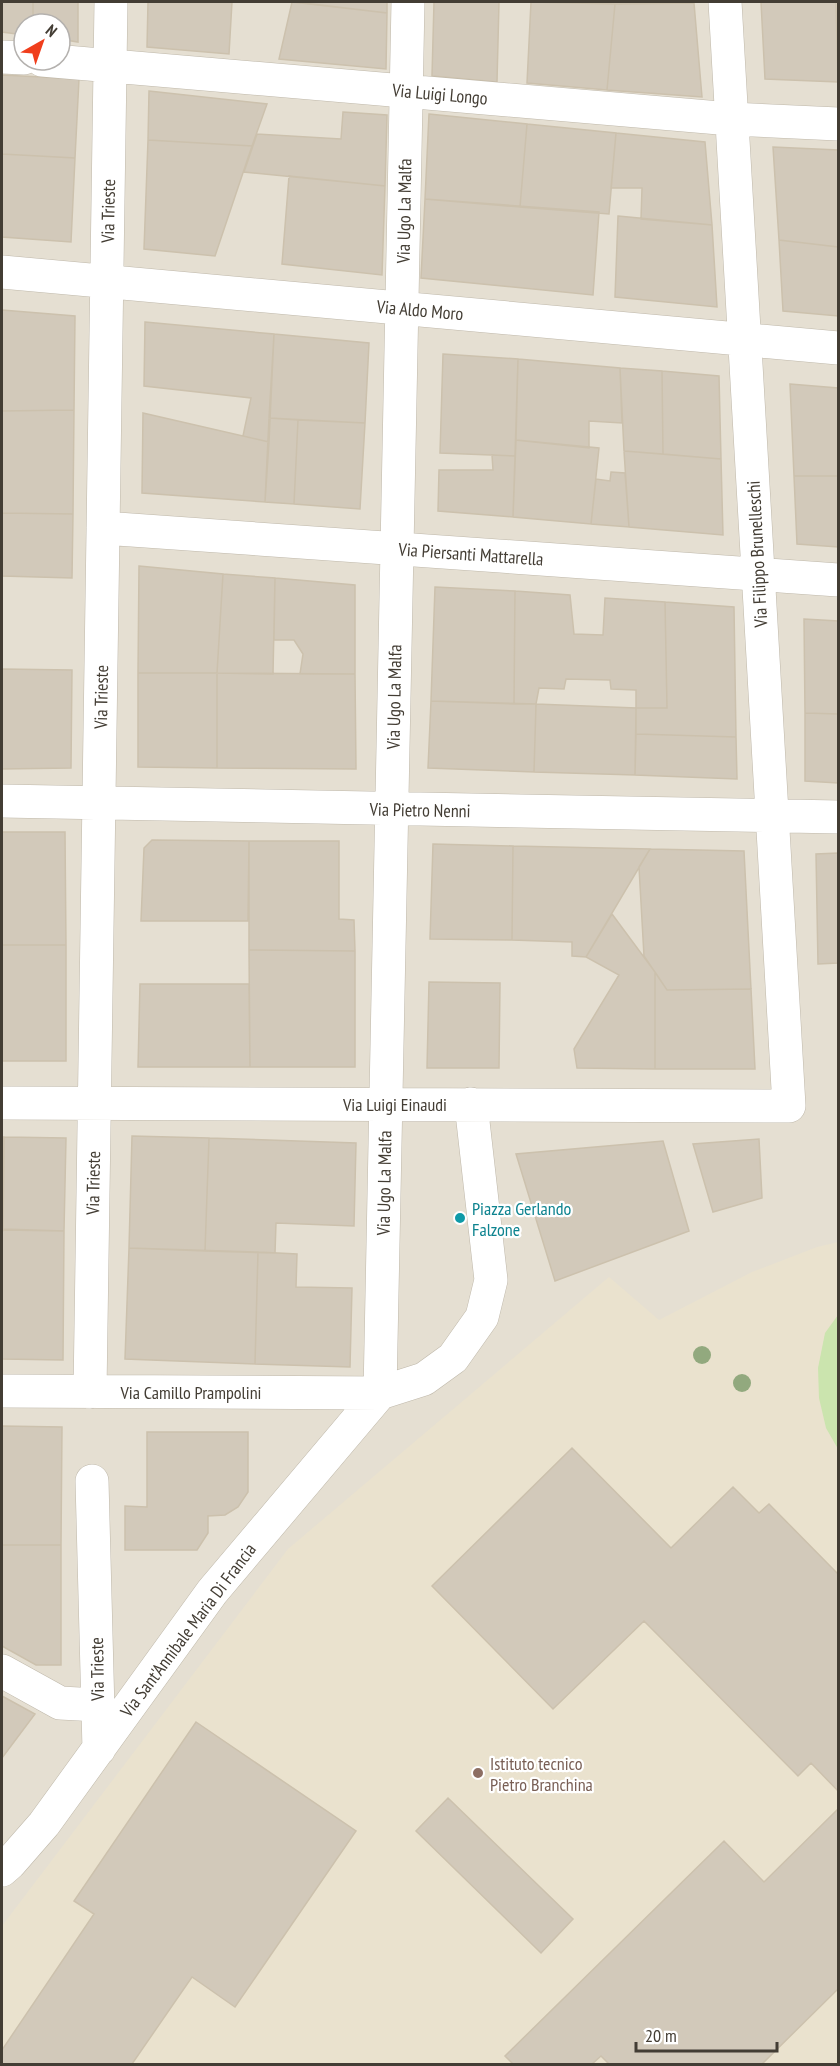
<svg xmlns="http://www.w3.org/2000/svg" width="840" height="2066" font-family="'PT Sans Narrow',sans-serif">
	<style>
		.residential { fill: #e5dfd2; fill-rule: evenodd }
		.education { fill: #eae2ce }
		.green { fill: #cbe4ae }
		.building { fill: #d2c9ba; stroke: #ccc1ad; stroke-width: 1.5 }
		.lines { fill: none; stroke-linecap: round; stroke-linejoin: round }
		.minor-casing { stroke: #bfb8aa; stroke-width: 34 }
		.minor { stroke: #fff; stroke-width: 33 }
		.tree { fill: #92a97e }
		.culture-dot { fill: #0f9aa8; stroke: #fff; stroke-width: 2 }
		.education-dot { fill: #8d6e63; stroke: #fff; stroke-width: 2 }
		.labels { text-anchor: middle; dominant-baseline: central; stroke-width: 4.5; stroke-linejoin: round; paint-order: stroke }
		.street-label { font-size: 18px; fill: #433d34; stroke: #fff }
		.culture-label { font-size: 18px; fill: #0d838f; stroke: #fff; text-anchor: start }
		.education-label { font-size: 18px; fill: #785e54; stroke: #fff; text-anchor: start }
	</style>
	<rect width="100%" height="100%" fill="#f1ede4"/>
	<path class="residential" d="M 2,2 L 838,2 L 838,2064 L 2,2064 ZM 24,24 L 60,24 L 60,60 L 24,60 Z"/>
	<path class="education" d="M 838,1242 L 838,2064 L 2,2064 L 2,1926 L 288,1549 L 609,1277 L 659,1320 L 752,1272 L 817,1247 Z"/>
	<path class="green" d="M 838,1315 L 838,1449 L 826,1428 L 819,1398 L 818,1368 L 825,1333 Z"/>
	<path class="building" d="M 2,2 L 33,2 L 33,24 L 24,24 L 24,35 L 2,32 Z
		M 33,2 L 78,2 L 78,42 L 60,39 L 60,24 L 33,24 Z
		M 148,2 L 232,2 L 229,54 L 147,47 Z
		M 292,2 L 387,13 L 386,69 L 279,59 Z
		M 296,2 L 387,2 L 387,13 Z
		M 434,2 L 499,2 L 497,82 L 432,76 Z
		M 531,2 L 615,4 L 607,90 L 527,83 Z
		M 580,2 L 694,2 L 694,3 L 615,4 Z
		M 761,2 L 836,2 L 838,82 L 765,79 Z
		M 694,3 L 702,97 L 607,90 L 615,4 Z
		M 2,75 L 79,79 L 75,158 L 2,154 Z
		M 149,91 L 267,104 L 252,146 L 148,140 Z
		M 343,112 L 387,115 L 385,186 L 244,172 L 257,134 L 341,139 Z
		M 429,114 L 527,124 L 520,207 L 425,199 Z
		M 527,124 L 616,133 L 609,214 L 520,207 Z
		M 616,133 L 705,142 L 712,225 L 641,219 L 642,188 L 611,188 Z
		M 148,140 L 252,146 L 215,256 L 144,249 Z
		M 773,147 L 838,150 L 838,247 L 779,240 Z
		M 2,154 L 75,158 L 71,242 L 2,237 Z
		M 289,176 L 385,186 L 382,275 L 282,264 Z
		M 425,199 L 599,212 L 593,295 L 421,278 Z
		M 618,216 L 712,225 L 717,307 L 615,297 Z
		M 779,240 L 838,247 L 838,316 L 783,311 Z
		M 2,310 L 75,316 L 74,410 L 2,411 Z
		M 145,322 L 274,334 L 269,442 L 243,436 L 251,398 L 144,386 Z
		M 274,334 L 369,343 L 365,423 L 269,418 Z
		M 443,354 L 518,359 L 515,456 L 440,453 Z
		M 518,359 L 620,368 L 622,423 L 589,421 L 589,448 L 516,440 Z
		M 620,368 L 662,371 L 663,454 L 624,451 Z
		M 662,371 L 719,376 L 721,459 L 663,454 Z
		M 790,384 L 838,388 L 838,476 L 794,476 Z
		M 74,410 L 73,514 L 2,513 L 2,411 Z
		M 143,413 L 269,442 L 265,502 L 142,493 Z
		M 269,418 L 298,420 L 294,504 L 265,502 Z
		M 298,420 L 365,423 L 360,509 L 294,504 Z
		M 516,440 L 599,448 L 591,524 L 513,517 Z
		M 624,451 L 721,459 L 723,535 L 629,527 Z
		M 492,455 L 515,456 L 513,517 L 438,511 L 439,470 L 493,470 Z
		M 611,472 L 625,473 L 629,527 L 591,524 L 596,479 L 610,481 Z
		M 794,476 L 838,476 L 838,547 L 797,544 Z
		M 2,513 L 73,514 L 72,578 L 2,576 Z
		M 139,566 L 223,574 L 217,673 L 138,673 Z
		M 223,574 L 275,578 L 273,674 L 217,673 Z
		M 275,578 L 355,585 L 355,674 L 300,674 L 303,654 L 294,640 L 274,640 Z
		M 435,587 L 515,591 L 514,704 L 431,701 Z
		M 515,591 L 570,595 L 574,634 L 603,635 L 605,598 L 665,602 L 667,708 L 636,708 L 636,690 L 611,689 L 610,680 L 566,679 L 564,689 L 539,688 L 536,704 L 514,704 Z
		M 665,602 L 734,607 L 736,737 L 636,734 L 636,708 L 667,708 Z
		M 804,619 L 838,621 L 838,714 L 805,713 Z
		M 2,669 L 72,670 L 71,768 L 2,769 Z
		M 138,673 L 217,673 L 217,768 L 138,767 Z
		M 217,673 L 355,674 L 356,769 L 217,768 Z
		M 431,701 L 536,704 L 534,772 L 428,768 Z
		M 536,704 L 636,708 L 635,775 L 534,772 Z
		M 805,713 L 838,714 L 838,783 L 805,781 Z
		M 636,734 L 736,737 L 737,779 L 635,775 Z
		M 2,832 L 65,832 L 66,945 L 2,945 Z
		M 152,840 L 249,841 L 248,921 L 141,921 L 144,848 Z
		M 249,841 L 339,841 L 339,919 L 354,920 L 355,951 L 249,950 Z
		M 433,844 L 513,846 L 512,940 L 430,939 Z
		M 513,846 L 650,849 L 586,957 L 572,956 L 572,942 L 512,940 Z
		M 650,849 L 744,851 L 751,989 L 667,990 L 644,956 L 639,867 Z
		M 838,853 L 838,963 L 818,964 L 816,854 Z
		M 612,914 L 655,972 L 655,1069 L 577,1068 L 574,1049 L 619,975 L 586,957 Z
		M 2,945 L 66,945 L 66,1061 L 2,1061 Z
		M 249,950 L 355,951 L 355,1067 L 250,1067 Z
		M 655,972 L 667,990 L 751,989 L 755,1069 L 655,1069 Z
		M 429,982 L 500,983 L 499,1068 L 427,1068 Z
		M 140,984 L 249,984 L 250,1067 L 138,1067 Z
		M 132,1136 L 209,1138 L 205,1251 L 129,1248 Z
		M 2,1137 L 4,1137 L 3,1230 L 2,1229 Z
		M 4,1137 L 66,1138 L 64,1231 L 3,1230 Z
		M 209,1138 L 356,1143 L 354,1226 L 276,1223 L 275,1253 L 205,1251 Z
		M 759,1139 L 762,1198 L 713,1212 L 693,1144 Z
		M 663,1141 L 689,1231 L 555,1281 L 516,1154 Z
		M 2,1229 L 64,1231 L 63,1360 L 2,1359 Z
		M 129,1248 L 258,1252 L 255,1364 L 125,1359 Z
		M 258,1252 L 297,1254 L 296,1287 L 352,1288 L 350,1367 L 255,1364 Z
		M 2,1426 L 62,1427 L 61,1545 L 2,1545 Z
		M 147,1432 L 248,1432 L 248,1492 L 238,1507 L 225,1515 L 208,1516 L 208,1533 L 197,1550 L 125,1550 L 125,1506 L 147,1507 Z
		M 572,1448 L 671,1548 L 733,1487 L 759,1513 L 769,1504 L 838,1574 L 838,1791 L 811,1763 L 798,1776 L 644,1621 L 553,1709 L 432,1586 Z
		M 2,1545 L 61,1545 L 61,1665 L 36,1665 L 2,1646 Z
		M 2,1696 L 35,1714 L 2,1758 Z
		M 196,1722 L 356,1831 L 235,2007 L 192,1977 L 132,2064 L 2,2064 L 2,2050 L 94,1914 L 74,1901 Z
		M 448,1798 L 573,1919 L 541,1953 L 416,1831 Z
		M 838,1809 L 838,1989 L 762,2064 L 609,2064 L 601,2056 L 592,2064 L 513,2064 L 505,2056 L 724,1841 L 764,1882 Z"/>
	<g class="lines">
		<defs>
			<path id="minor" d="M 2,57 L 24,58
				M 42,60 L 731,119 L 838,124
				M 2,272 L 838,348
				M 103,528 L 838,580
				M 2,801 L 838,817
				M 2,1103 L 789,1106 L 725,2
				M 2,1391 L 380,1393 L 424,1379 L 453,1358 L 482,1317 L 491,1280 L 471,1104
				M 90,1392 L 111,2
				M 380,1393 L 408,2
				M 92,1481 L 99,1749
				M 2,1671 L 60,1703 L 98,1705
				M 2,1870 L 10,1863 L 44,1824 L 212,1592 L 380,1393"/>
		</defs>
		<use href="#minor" class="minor-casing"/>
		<use href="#minor" class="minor"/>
	</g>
	<g class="tree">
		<circle cx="702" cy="1355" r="9"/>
		<circle cx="742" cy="1383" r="9"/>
	</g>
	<circle class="culture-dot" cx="460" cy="1218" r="6"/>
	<circle class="education-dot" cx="478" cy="1773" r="6"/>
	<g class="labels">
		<g class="street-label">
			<text transform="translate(440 94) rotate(5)">Via Luigi Longo</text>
			<text transform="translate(108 211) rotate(-89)">Via Trieste</text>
			<text transform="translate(404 211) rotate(-89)">Via Ugo La Malfa</text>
			<text transform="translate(420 310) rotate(5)">Via Aldo Moro</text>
			<text transform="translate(471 554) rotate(4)">Via Piersanti Mattarella</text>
			<text transform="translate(757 554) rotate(-93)">Via Filippo Brunelleschi</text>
			<text transform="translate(101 697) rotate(-89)">Via Trieste</text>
			<text transform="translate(394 697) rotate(-89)">Via Ugo La Malfa</text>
			<text transform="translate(420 810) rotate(1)">Via Pietro Nenni</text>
			<text x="395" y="1104">Via Luigi Einaudi</text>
			<text transform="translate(93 1183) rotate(-89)">Via Trieste</text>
			<text transform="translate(384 1183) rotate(-89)">Via Ugo La Malfa</text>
			<text x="191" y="1392">Via Camillo Prampolini</text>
			<text transform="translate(188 1630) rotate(-53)">Via Sant'Annibale Maria Di Francia</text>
			<text transform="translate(97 1669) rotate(-91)">Via Trieste</text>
		</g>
		<g class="culture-label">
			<text x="472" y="1208">Piazza Gerlando<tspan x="472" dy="21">Falzone</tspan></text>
		</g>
		<g class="education-label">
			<text x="490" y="1763">Istituto tecnico<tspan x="490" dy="21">Pietro Branchina</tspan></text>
		</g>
	</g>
	<rect width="840" height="2066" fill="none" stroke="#433d34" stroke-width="6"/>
	<g transform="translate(42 42) rotate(40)"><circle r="28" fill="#ffffff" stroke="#b4b1ae" stroke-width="1.5"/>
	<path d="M0-4.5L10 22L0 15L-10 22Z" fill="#f03e1c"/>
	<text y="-9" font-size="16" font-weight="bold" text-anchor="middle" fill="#433d34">N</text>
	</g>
	<path d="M636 2042v9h141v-9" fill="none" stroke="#433d34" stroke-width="3"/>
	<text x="645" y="2042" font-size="18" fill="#433d34" stroke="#ffffff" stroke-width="4.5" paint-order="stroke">20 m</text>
</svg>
